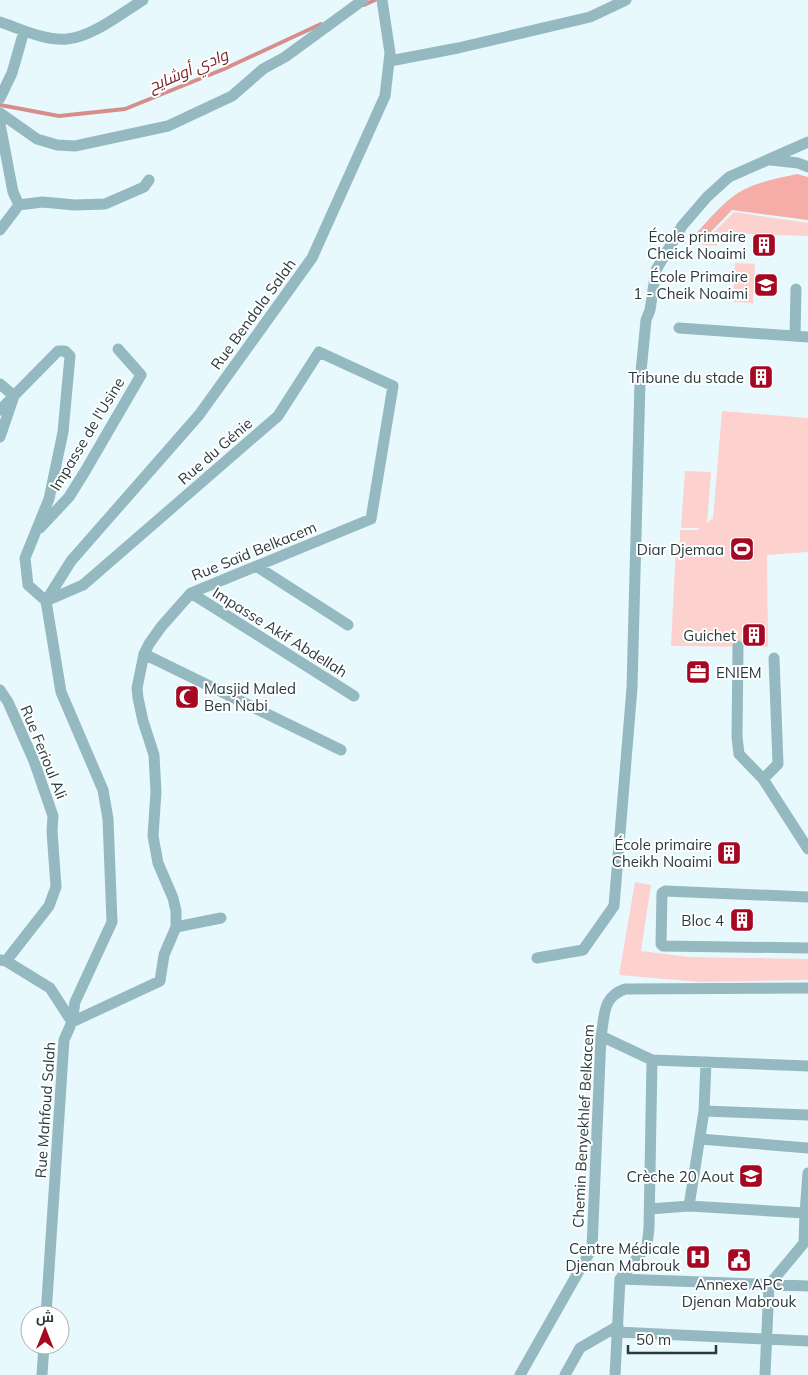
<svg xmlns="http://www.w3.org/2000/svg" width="808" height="1375" font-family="Mulish,Cairo,sans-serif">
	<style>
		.green { fill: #fdd1ce }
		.forest { fill: #f6aca7 }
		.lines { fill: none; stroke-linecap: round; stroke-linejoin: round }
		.stream { stroke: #d68e8a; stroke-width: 4 }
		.minor { stroke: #95b9c1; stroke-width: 11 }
		.labels { text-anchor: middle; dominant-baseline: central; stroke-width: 4; stroke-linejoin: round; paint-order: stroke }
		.poi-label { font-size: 15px; fill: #2a3b3e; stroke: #fff; text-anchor: end }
		.street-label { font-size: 15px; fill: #2a3b3e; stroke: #fff }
		.water-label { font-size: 16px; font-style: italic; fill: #772225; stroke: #fff }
	</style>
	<rect width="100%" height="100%" fill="#e8f9fd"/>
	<path class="green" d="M 734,212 L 808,223 L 808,236 L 720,233 L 718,234 L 717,246 L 701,245 Z
		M 735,263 L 755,264 L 753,303 L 733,302 Z
		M 722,411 L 808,418 L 808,552 L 767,555 L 768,647 L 671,646 L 676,545 L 680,542 L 680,530 L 697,530 L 700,528 L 681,528 L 685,471 L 711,472 L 707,523 L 713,518 Z
		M 635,882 L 651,885 L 641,951 L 689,957 L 808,959 L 808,980 L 701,982 L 619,975 Z"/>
	<path class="forest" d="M 797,174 L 808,177 L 808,220 L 732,210 L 701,242 L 693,237 C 705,224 717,209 731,198 C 750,183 774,179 797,174 Z"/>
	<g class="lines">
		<path class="stream" d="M 364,5 L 375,0
			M 0,105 L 59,116 L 125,109 L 224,69 L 321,24"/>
		<path class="minor" d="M 0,22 C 21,29 45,41 67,39 C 92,37 122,13 143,0
			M 390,61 L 458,48 L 590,17 L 626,0
			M 0,98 L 12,73 L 24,31
			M 0,113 L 37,139 L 57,145 L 75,146 L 168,126 L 232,96 L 263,69 L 285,57 L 363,0
			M 0,124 L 13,192 L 19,205 L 0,230
			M 771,160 L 798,163 L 808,167
			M 19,205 L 42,202 L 75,205 L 105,204 L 144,187 L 149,180
			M 679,328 L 808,337
			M 795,336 L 796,289
			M 0,384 L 14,396 L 0,437
			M 0,410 L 58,351 L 65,351 L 70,356 L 63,432 L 49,499 L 25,558 L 28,585 L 46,601 L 61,692 L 103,790 L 108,819 L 112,922 L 75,1002 L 72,1022 L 64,1040 L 46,1315
			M 40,528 L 69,497 L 84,473 L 141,375 L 118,349
			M 256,566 L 348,625
			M 191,593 L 354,696
			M 46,601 L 71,561 L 199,415 L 312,258 L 385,96 L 390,53 L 382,0
			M 738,646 L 737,737 L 739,754 L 763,779 L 808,849
			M 144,654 L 341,750
			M 0,690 L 8,702 L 34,761 L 53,816 L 52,831 L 56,887 L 49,906 L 6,961
			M 763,779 L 778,764 L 774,658
			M 808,897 L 665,891 L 662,893 L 661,944 L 663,946 L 808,948
			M 176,927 L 221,918
			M 537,958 L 583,950 L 614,906 L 632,688 L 640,382 L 646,320 L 650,310 L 656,270 L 682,226 L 707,197 L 729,177 L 808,142
			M 0,960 L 6,961 L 50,988 L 72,1022 L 160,981 L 164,955 L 176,927 L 176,911 L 173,898 L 158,863 L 153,836 L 156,792 L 154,755 L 143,721 L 138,698 L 137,688 L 144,654 L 149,644 L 161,627 L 191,593 L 371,519 L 393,386 L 319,352 L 278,416 L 83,585 L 46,601
			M 601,1036 L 652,1060 L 649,1228 L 647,1246 L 620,1279 L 615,1375
			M 652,1060 L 808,1066
			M 706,1062 L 704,1111 L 808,1115
			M 700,1139 L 808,1148
			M 689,1206 L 805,1213 L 804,1243 L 769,1285 L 765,1375
			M 650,1209 L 689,1206 L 704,1111
			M 805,1213 L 808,1173
			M 620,1279 L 808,1286
			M 617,1332 L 808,1341
			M 42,1375 L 44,1345
			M 520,1375 L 592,1248 L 601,1036 C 605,1015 602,997 625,989 L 808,988
			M 565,1375 L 580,1348 L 618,1326"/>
	</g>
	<defs>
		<symbol id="building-square" viewBox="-11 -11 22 22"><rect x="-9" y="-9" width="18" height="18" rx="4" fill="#a40822" stroke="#fff"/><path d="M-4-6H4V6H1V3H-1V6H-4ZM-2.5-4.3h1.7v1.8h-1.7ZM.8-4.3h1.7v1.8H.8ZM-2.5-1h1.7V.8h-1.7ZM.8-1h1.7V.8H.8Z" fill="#fff"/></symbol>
		<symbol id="school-square" viewBox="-11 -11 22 22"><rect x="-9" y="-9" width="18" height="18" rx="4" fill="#a40822" stroke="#fff"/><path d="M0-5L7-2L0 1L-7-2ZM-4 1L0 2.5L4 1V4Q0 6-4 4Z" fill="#fff"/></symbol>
		<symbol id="stadium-square" viewBox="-11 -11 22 22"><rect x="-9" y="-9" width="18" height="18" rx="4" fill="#a40822" stroke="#fff"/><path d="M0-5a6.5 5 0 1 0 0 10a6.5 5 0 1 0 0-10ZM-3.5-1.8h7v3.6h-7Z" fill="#fff"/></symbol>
		<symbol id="office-square" viewBox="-11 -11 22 22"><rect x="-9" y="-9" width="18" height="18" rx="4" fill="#a40822" stroke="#fff"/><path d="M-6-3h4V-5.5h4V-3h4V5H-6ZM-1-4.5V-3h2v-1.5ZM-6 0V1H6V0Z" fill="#fff"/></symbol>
		<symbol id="mosque-square" viewBox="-11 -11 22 22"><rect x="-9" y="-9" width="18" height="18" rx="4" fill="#a40822" stroke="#fff"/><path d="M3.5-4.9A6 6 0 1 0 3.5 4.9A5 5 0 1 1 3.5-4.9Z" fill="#fff"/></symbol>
		<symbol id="hospital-square" viewBox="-11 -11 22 22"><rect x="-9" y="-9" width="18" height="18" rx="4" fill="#a40822" stroke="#fff"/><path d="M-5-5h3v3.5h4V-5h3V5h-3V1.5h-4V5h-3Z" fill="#fff"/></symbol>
		<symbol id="civic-square" viewBox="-11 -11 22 22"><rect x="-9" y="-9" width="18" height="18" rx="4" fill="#a40822" stroke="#fff"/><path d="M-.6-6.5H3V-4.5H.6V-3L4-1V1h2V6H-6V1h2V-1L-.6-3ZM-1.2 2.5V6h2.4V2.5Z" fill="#fff"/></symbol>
	</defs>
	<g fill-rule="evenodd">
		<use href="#building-square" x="750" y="231" width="28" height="28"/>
		<use href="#school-square" x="752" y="271" width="28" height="28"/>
		<use href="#building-square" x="747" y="363" width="28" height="28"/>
		<use href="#stadium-square" x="728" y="535" width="28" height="28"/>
		<use href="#building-square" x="740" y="621" width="28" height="28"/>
		<use href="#office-square" x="684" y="658" width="28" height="28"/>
		<use href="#mosque-square" x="173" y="683" width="28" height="28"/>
		<use href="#building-square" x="715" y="839" width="28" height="28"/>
		<use href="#building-square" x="728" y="906" width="28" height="28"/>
		<use href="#school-square" x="737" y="1162" width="28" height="28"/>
		<use href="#hospital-square" x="684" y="1243" width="28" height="28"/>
		<use href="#civic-square" x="725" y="1246" width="28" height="28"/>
	</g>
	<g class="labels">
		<g class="poi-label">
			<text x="746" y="236">École primaire<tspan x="746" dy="17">Cheick Noaimi</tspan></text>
			<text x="748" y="276">École Primaire<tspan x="748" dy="17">1 - Cheik Noaimi</tspan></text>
			<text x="744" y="377">Tribune du stade</text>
			<text x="724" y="549">Diar Djemaa</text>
			<text x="736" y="635">Guichet</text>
			<text x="716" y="672" text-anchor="start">ENIEM</text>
			<text x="204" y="688" text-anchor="start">Masjid Maled<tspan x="204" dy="17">Ben Nabi</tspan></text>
			<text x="712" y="844">École primaire<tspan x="712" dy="17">Cheikh Noaimi</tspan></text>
			<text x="724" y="920">Bloc 4</text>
			<text x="734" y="1176">Crèche 20 Aout</text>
			<text x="680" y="1248">Centre Médicale<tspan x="680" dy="17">Djenan Mabrouk</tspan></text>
			<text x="739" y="1284" text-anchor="middle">Annexe APC<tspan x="739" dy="17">Djenan Mabrouk</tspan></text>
		</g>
		<g class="street-label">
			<text transform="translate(253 314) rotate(-54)">Rue Bendala Salah</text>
			<text transform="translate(87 434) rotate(-59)">Impasse de l'Usine</text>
			<text transform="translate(215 451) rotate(-41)">Rue du Génie</text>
			<text transform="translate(254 551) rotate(-22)">Rue Saïd Belkacem</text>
			<text transform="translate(280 632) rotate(32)">Impasse Akif Abdellah</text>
			<text transform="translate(44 752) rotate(68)">Rue Ferioul Ali</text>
			<text transform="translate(45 1110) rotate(-86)">Rue Mahfoud Salah</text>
			<text transform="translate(583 1126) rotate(-87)">Chemin Benyekhlef Belkacem</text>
		</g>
		<g class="water-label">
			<text transform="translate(188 70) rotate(-23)">وادي أوشايح</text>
		</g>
	</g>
	<g transform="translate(45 1330)"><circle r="24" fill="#ffffff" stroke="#aab1b2"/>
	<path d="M0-4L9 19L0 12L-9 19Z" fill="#a40822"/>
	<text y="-8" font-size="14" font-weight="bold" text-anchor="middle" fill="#2a3b3e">ش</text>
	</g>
	<path d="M628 1345v8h88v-8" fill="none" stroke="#2a3b3e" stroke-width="2.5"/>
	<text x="636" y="1345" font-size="15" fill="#2a3b3e" stroke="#ffffff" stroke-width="4" paint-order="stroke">50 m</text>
</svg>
